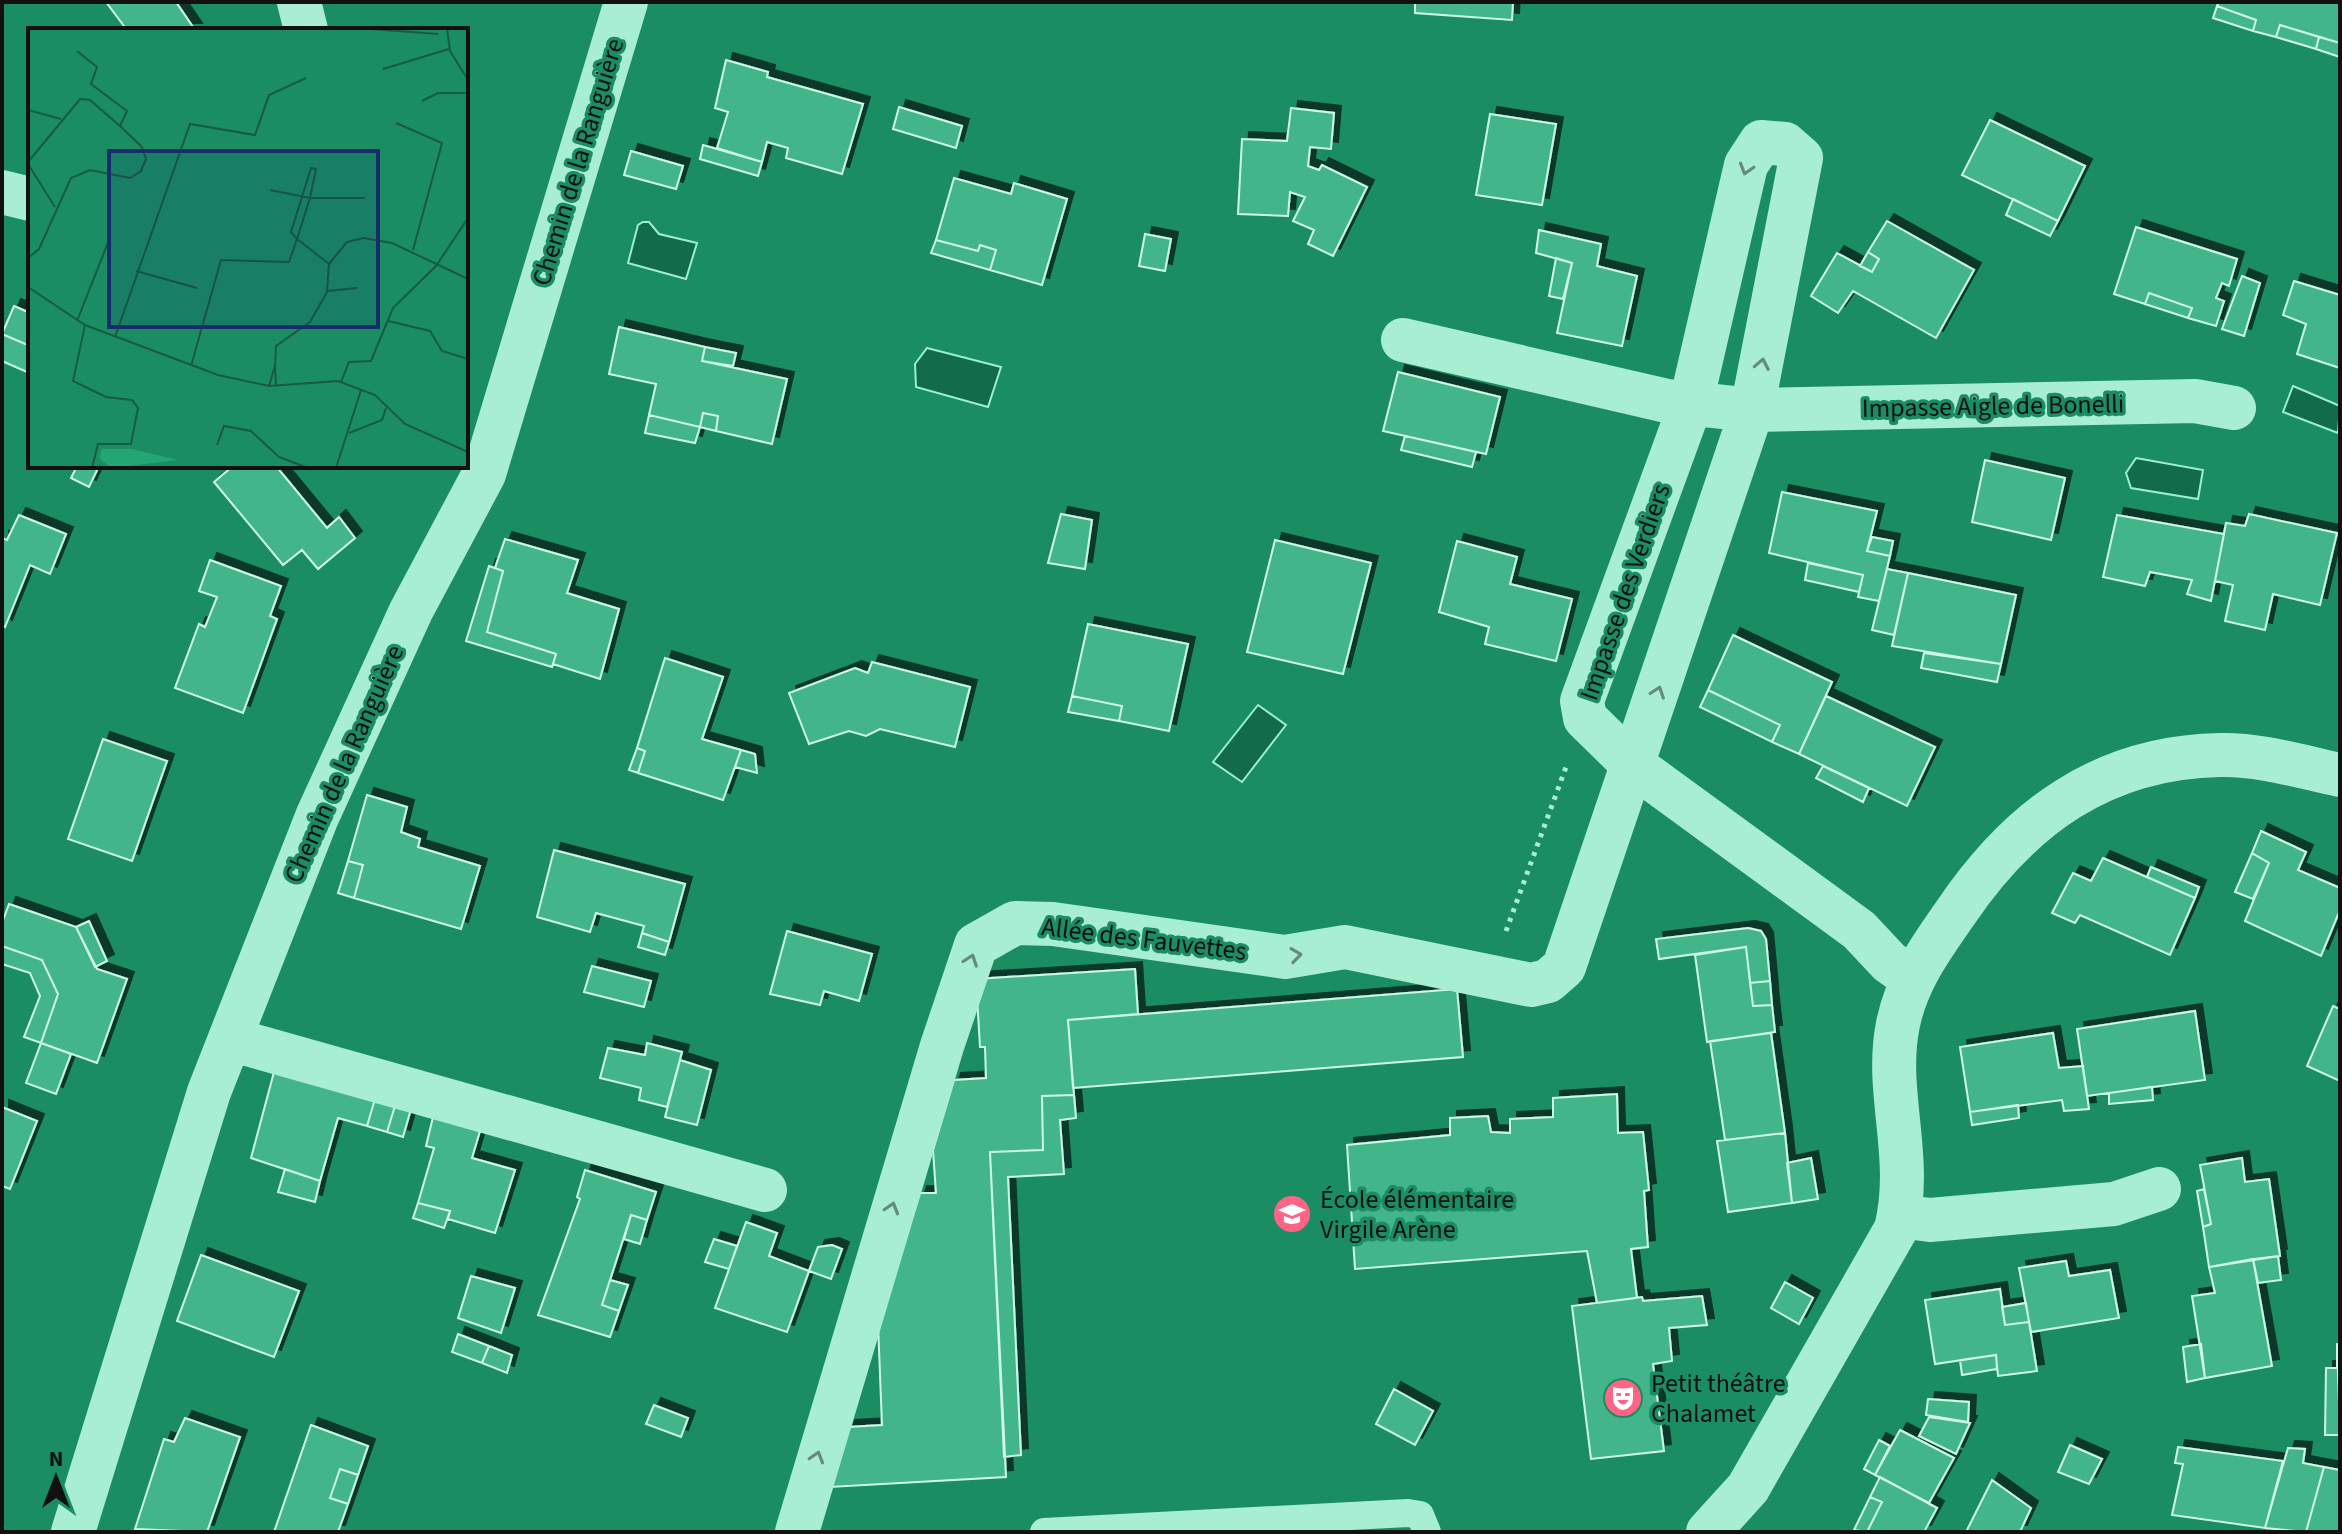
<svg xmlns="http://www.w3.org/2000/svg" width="2342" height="1534" font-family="'Source Sans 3',sans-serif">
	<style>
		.water { fill: #126b4b; stroke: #9af0ce; stroke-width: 2 }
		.building { fill: #43b58a; stroke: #cdfae8; stroke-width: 2; filter: url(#shadow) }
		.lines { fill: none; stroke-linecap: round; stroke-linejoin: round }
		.path { stroke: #a7eed2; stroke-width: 5; stroke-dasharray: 4 6; stroke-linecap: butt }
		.lane { stroke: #a7eed2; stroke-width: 28 }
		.street { stroke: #a7eed2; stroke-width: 44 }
		.oneway { stroke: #648b7b }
		.labels { text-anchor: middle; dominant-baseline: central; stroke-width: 7; stroke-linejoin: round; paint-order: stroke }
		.street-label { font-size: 26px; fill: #111; stroke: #1b8d63 }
		.poi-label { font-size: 26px; fill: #111; stroke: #1b8d63; text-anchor: start }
		.inset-road { fill: none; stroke: #175b42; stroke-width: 2 }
		.view { fill: #162c6b; fill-opacity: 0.15; stroke: #162c6b; stroke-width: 4 }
		.inset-edge { fill: none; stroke: #111; stroke-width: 4 }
	</style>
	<defs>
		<filter id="shadow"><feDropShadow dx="7" dy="-7" stdDeviation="0" flood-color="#0009"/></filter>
	</defs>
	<rect width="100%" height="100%" fill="#1b8d63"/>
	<path class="water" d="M 643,222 L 649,222 L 659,234 L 697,243 L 686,279 L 628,263 L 638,225 Z
		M 927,348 L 1001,367 L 988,407 L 916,387 L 915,364 Z
		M 2293,386 L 2340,406 L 2338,433 L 2283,412 Z
		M 2136,458 L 2203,470 L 2198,499 L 2131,488 L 2126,473 Z
		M 1258,705 L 1286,725 L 1242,782 L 1213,762 Z"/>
	<path class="building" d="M 106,2 L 176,2 L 195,30 L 127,30 Z
		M 1415,2 L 1513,2 L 1512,20 L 1415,13 Z
		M 2219,2 L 2340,2 L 2340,43 L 2280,25 L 2276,37 L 2253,31 L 2256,20 L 2217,6 Z
		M 2217,6 L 2256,20 L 2253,31 L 2213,18 Z
		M 2280,25 L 2319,37 L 2316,49 L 2276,37 Z
		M 2319,37 L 2340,43 L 2340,57 L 2316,49 Z
		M 726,60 L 768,72 L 767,77 L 863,104 L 842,174 L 786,158 L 788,148 L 767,142 L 762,162 L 717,148 L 728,112 L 715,108 Z
		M 899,107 L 962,126 L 956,148 L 893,129 Z
		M 1291,108 L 1334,113 L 1331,149 L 1310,147 L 1308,166 L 1319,170 L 1322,165 L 1367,187 L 1333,256 L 1308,244 L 1314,230 L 1293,221 L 1305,197 L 1290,192 L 1288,216 L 1238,214 L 1242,139 L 1287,141 Z
		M 1490,114 L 1556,124 L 1542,205 L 1476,195 Z
		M 1990,120 L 2085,166 L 2058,221 L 1962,175 Z
		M 703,145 L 762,162 L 758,176 L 700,159 Z
		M 631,151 L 683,166 L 676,189 L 624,175 Z
		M 954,178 L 1011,194 L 1014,183 L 1067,199 L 1042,285 L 990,270 L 996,250 L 980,245 L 978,251 L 936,240 Z
		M 2013,199 L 2058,221 L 2050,236 L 2006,215 Z
		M 1887,221 L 1974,270 L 1936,338 L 1853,291 L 1838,313 L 1811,296 L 1837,253 L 1872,272 L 1879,259 L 1868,252 Z
		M 2136,227 L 2237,259 L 2229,286 L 2222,283 L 2216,298 L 2224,301 L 2216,326 L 2188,318 L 2192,308 L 2149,293 L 2145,304 L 2114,294 Z
		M 1539,230 L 1601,244 L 1597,266 L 1637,276 L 1622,346 L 1557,333 L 1572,263 L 1536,253 Z
		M 1145,234 L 1171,239 L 1165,271 L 1139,266 Z
		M 936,240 L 978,251 L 980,245 L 996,250 L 990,270 L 931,253 Z
		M 1868,252 L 1879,259 L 1872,272 L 1860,266 Z
		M 1556,258 L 1572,263 L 1563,299 L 1549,296 Z
		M 2242,276 L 2260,283 L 2244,336 L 2222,329 Z
		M 2294,281 L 2340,295 L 2340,368 L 2297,354 L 2306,324 L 2283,315 Z
		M 2149,293 L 2192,308 L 2188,318 L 2145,304 Z
		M 14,306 L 30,313 L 30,346 L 2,334 Z
		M 619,327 L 705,347 L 702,361 L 787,379 L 772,444 L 716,431 L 718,416 L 703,413 L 700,427 L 649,415 L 656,384 L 609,374 Z
		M 2,334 L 30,346 L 27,372 L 2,361 Z
		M 705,347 L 736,353 L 733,366 L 702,361 Z
		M 1398,372 L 1500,397 L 1486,454 L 1383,431 Z
		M 703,413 L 718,416 L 716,431 L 700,427 Z
		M 649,415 L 700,427 L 695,443 L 645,433 Z
		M 1405,436 L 1476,452 L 1472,467 L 1401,450 Z
		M 1985,460 L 2065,478 L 2051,540 L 1972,522 Z
		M 77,466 L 99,466 L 89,487 L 71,478 Z
		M 233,466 L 276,466 L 327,528 L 339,517 L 355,538 L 318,569 L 302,550 L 283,565 L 214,482 Z
		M 1782,492 L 1877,511 L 1867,551 L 1890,556 L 1879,601 L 1858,597 L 1863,575 L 1769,553 Z
		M 1061,514 L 1092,520 L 1085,569 L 1048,563 Z
		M 2249,514 L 2337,533 L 2320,605 L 2273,594 L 2265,630 L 2225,621 L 2233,585 L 2215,581 L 2226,523 L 2245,526 Z
		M 19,515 L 66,534 L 50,574 L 30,565 L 5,627 L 2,625 L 2,538 L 7,540 Z
		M 2117,515 L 2224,534 L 2211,601 L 2187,594 L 2192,580 L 2150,572 L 2145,586 L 2103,577 Z
		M 1872,537 L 1893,541 L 1890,556 L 1867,551 Z
		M 505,539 L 578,560 L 567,593 L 619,609 L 600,679 L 553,664 L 556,654 L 487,632 L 503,571 L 495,568 Z
		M 1275,540 L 1371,563 L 1343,674 L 1247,652 Z
		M 1457,541 L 1517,557 L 1510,584 L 1572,599 L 1556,661 L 1485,644 L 1489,627 L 1439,612 Z
		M 210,560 L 281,586 L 270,616 L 277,619 L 243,713 L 175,688 L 199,624 L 205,627 L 217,597 L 199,591 Z
		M 1808,563 L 1863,575 L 1859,592 L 1805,580 Z
		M 489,566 L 503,571 L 487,632 L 556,654 L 552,667 L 466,641 Z
		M 1887,569 L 1908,573 L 1894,635 L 1872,630 Z
		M 1908,573 L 2016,595 L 2001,664 L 1892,646 Z
		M 1088,624 L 1188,644 L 1169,731 L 1119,721 L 1122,706 L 1072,696 Z
		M 1733,635 L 1832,682 L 1799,754 L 1772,742 L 1780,725 L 1708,690 Z
		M 1924,653 L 2001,664 L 1997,682 L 1921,668 Z
		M 665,658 L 723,677 L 702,739 L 741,750 L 723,800 L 638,773 L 645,751 L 637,748 Z
		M 872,662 L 970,687 L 955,747 L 880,729 L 866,736 L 849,731 L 809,744 L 789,693 L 855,668 L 868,673 Z
		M 1708,690 L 1780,725 L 1772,742 L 1700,707 Z
		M 1072,696 L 1122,706 L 1119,721 L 1068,712 Z
		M 1826,696 L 1935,747 L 1907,806 L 1799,754 Z
		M 103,739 L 167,761 L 132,861 L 68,839 Z
		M 637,748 L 645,751 L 638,773 L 629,770 Z
		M 741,750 L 755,754 L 757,773 L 735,767 Z
		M 1823,766 L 1869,788 L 1863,802 L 1816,778 Z
		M 367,795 L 407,807 L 401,832 L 420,839 L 418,847 L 480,866 L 461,929 L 354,898 L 363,865 L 348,861 Z
		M 2261,831 L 2306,852 L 2298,870 L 2340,888 L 2340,910 L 2321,956 L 2245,921 L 2269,863 L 2252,853 Z
		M 554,850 L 685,884 L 669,942 L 642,933 L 644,926 L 596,913 L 590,932 L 537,917 Z
		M 2252,853 L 2269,863 L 2253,899 L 2235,892 Z
		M 2103,858 L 2195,898 L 2170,955 L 2080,915 L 2075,923 L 2052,913 L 2073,873 L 2091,881 Z
		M 348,861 L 363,865 L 354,898 L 338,893 Z
		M 2151,867 L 2199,887 L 2195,898 L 2147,877 Z
		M 9,904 L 76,927 L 97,969 L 127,979 L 97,1063 L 41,1043 L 58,994 L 42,960 L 2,946 L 2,923 Z
		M 89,921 L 107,961 L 95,967 L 76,927 Z
		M 1748,928 L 1761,931 L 1766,939 L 1770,981 L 1750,983 L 1746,947 L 1659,959 L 1656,939 Z
		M 787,931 L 872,954 L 859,1001 L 824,991 L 820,1005 L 770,994 Z
		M 642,933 L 669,942 L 665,955 L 638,947 Z
		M 2,946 L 42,960 L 58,994 L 41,1043 L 24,1037 L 40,996 L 30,973 L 2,964 Z
		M 1746,947 L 1753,1006 L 1772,1005 L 1775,1032 L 1707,1042 L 1695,955 Z
		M 592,966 L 651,981 L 644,1007 L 584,992 Z
		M 1135,969 L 1138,1014 L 1068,1020 L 1074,1095 L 1042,1096 L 1043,1150 L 990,1152 L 1006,1477 L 830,1487 L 848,1427 L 882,1425 L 878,1324 L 920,1193 L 936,1193 L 933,1150 L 954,1080 L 986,1078 L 985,1047 L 980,1047 L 976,979 Z
		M 1770,981 L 1772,1005 L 1753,1006 L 1750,983 Z
		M 1457,989 L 1463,1057 L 1073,1088 L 1068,1020 Z
		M 2333,1006 L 2340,1009 L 2340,1081 L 2307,1066 Z
		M 2195,1011 L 2205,1080 L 2087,1096 L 2077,1029 Z
		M 1771,1033 L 1785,1133 L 1725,1140 L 1710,1041 Z
		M 2053,1033 L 2059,1068 L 2083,1066 L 2089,1109 L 2064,1111 L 2062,1100 L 1970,1112 L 1960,1047 Z
		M 41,1043 L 71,1054 L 56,1094 L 26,1083 Z
		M 647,1043 L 682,1052 L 667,1107 L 639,1100 L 641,1088 L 600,1078 L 608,1048 L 645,1055 Z
		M 680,1060 L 711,1070 L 697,1125 L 665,1117 Z
		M 274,1072 L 375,1099 L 367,1126 L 338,1118 L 320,1181 L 251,1158 Z
		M 2152,1087 L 2153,1100 L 2109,1104 L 2109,1093 Z
		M 1617,1094 L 1618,1133 L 1643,1132 L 1649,1190 L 1644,1191 L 1648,1247 L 1631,1249 L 1637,1298 L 1597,1303 L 1587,1251 L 1355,1269 L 1347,1145 L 1450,1135 L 1450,1118 L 1488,1116 L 1491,1132 L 1510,1133 L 1510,1119 L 1553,1117 L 1553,1098 Z
		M 1074,1095 L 1076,1118 L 1060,1120 L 1064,1174 L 1008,1177 L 1021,1455 L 1004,1457 L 990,1152 L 1043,1150 L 1042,1096 Z
		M 375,1099 L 395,1106 L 387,1132 L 367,1126 Z
		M 2018,1105 L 2019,1118 L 1972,1125 L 1970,1112 Z
		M 395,1106 L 411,1109 L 403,1137 L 387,1132 Z
		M 2,1107 L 37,1121 L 10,1189 L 2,1186 Z
		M 433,1117 L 480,1131 L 472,1158 L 515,1170 L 495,1233 L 448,1219 L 450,1211 L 418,1203 L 434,1148 L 426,1146 Z
		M 1785,1133 L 1792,1203 L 1728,1212 L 1717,1141 Z
		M 1811,1158 L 1818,1199 L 1792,1203 L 1787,1163 Z
		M 2242,1158 L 2245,1182 L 2269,1179 L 2280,1256 L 2209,1267 L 2203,1227 L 2211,1224 L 2200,1165 Z
		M 285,1169 L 320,1181 L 315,1202 L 278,1192 Z
		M 585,1170 L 656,1192 L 647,1220 L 631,1215 L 602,1305 L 619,1311 L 610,1337 L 538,1315 L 580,1199 L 577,1197 Z
		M 2204,1189 L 2211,1224 L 2203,1227 L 2197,1191 Z
		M 418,1203 L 450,1211 L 444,1228 L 413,1218 Z
		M 631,1215 L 647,1220 L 640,1244 L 624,1239 Z
		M 746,1222 L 777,1233 L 769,1256 L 809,1271 L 787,1332 L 715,1308 Z
		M 714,1239 L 737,1246 L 729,1269 L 705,1262 Z
		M 832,1245 L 842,1249 L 831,1279 L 809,1271 L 818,1247 Z
		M 201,1255 L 299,1291 L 274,1357 L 177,1321 Z
		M 2278,1256 L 2281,1280 L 2258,1283 L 2253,1259 Z
		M 2253,1259 L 2272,1366 L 2205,1378 L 2192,1296 L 2215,1293 L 2209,1267 Z
		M 2066,1261 L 2069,1276 L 2110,1270 L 2119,1318 L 2031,1332 L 2019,1268 Z
		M 471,1276 L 515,1288 L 501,1333 L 458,1318 Z
		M 610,1280 L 628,1285 L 619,1311 L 602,1305 Z
		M 1785,1282 L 1813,1298 L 1799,1324 L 1771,1308 Z
		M 2000,1289 L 2005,1325 L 2029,1322 L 2037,1371 L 1998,1376 L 1996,1355 L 1935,1364 L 1925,1300 Z
		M 1702,1296 L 1707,1325 L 1669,1328 L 1672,1361 L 1653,1364 L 1664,1451 L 1591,1459 L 1572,1306 L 1642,1297 L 1643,1301 Z
		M 2026,1303 L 2029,1322 L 2005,1325 L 2002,1307 Z
		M 458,1334 L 489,1346 L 482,1363 L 452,1352 Z
		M 2337,1343 L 2340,1435 L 2325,1435 L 2326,1368 L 2337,1368 Z
		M 2201,1344 L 2205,1378 L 2187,1382 L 2183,1347 Z
		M 489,1346 L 512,1355 L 507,1373 L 482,1363 Z
		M 1996,1355 L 1997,1369 L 1962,1375 L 1960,1360 Z
		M 1394,1389 L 1433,1411 L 1415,1445 L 1376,1424 Z
		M 1928,1399 L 1969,1402 L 1968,1422 L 1926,1415 Z
		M 654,1405 L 688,1418 L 681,1437 L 646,1424 Z
		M 1929,1417 L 1970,1423 L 1956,1454 L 1919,1436 Z
		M 185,1418 L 240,1437 L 207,1532 L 135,1529 L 164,1439 L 174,1442 Z
		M 311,1425 L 368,1446 L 358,1475 L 340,1469 L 330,1498 L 348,1504 L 338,1532 L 274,1532 Z
		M 1900,1430 L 1954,1458 L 1929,1503 L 1875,1475 Z
		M 1879,1440 L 1890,1446 L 1875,1475 L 1864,1469 Z
		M 2070,1445 L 2102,1459 L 2089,1484 L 2058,1472 Z
		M 2178,1447 L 2283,1461 L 2265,1528 L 2172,1515 L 2183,1464 L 2175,1463 Z
		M 2288,1448 L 2305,1449 L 2303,1463 L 2324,1467 L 2306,1532 L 2265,1528 Z
		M 2324,1467 L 2340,1470 L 2340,1532 L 2306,1532 Z
		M 340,1469 L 358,1475 L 348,1504 L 330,1498 Z
		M 1880,1477 L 1937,1508 L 1924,1532 L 1867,1532 L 1882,1502 L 1870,1497 Z
		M 1992,1480 L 2031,1508 L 2020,1532 L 1966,1532 Z
		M 1870,1497 L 1882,1502 L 1867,1532 L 1854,1530 Z"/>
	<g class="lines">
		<path class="path" d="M 1506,931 L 1566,767"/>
		<path class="lane" d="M 1044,1532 L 1408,1513 L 1420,1515 L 1427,1532"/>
		<path class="street" d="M 299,2 L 306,30
			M 2,192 L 30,199
			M 1403,340 L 1667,401 L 1752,410 L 2195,401 L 2234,408
			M 230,1039 L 765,1190
			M 1899,1216 L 1930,1220 L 2114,1204 L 2159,1189
			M 73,1532 L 209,1092 L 317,817 L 411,611 L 484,474 L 626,2
			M 797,1532 L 942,1046 L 976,945 L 1015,923 L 1053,924 L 1285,957 L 1345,947 L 1531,985 L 1548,981 L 1564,967 L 1752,410 L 1801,158 L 1785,144 L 1761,142 L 1746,165 L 1691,403 L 1582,701 L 1585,718 L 1633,765 L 1859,930 L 1889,962 L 1911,978
			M 1708,1532 L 1748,1488 L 1896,1229 C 1914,1156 1884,1092 1898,1024 C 1907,980 1931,948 1956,912 C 2020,818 2102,757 2220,755 C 2260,754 2302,767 2340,775"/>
	</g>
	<defs><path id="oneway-chevron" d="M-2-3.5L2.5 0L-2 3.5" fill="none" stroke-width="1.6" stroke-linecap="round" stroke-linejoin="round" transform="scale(2)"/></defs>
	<g class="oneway">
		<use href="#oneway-chevron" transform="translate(1746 169) rotate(107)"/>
		<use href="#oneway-chevron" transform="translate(1762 364) rotate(-79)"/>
		<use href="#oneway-chevron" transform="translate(1658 692) rotate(-71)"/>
		<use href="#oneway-chevron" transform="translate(1296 955) rotate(-8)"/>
		<use href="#oneway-chevron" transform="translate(971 960) rotate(-71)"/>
		<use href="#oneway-chevron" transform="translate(892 1208) rotate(-73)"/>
		<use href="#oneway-chevron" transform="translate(817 1457) rotate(-73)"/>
	</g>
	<defs>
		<symbol id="school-disc" viewBox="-11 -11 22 22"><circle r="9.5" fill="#ff6386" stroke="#1b8d63"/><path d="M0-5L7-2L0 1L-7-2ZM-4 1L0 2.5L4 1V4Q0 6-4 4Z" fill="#fff"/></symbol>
		<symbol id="theatre-disc" viewBox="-11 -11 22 22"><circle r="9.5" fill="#ff6386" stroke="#1b8d63"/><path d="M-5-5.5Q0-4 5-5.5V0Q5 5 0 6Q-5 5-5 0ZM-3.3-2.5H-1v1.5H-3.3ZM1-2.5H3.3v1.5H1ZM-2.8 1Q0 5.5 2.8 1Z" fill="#fff"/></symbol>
	</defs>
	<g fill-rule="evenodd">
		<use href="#school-disc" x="1270" y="1192" width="44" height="44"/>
		<use href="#theatre-disc" x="1601" y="1376" width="44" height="44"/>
	</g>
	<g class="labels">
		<g class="street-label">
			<text transform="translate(578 162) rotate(-73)">Chemin de la Ranguière</text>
			<text transform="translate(1993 406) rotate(-1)">Impasse Aigle de Bonelli</text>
			<text transform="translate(1625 592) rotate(-71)">Impasse des Verdiers</text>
			<text transform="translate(344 764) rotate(-66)">Chemin de la Ranguière</text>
			<text transform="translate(1144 939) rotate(7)">Allée des Fauvettes</text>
		</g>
		<g class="poi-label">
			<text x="1320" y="1199">École élémentaire<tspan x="1320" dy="30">Virgile Arène</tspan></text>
			<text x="1651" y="1383">Petit théâtre<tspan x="1651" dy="30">Chalamet</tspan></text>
		</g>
	</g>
	<g transform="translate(28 28)">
		<rect width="440" height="440" fill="#1b8d63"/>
		<path d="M 74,421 L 104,421 L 150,432 L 83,440 L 71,430 Z" fill="#23a674"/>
		<path class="inset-road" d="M 330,0 L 410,6M 419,0 L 422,23 L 440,52M 49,23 L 69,39 L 63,56 L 99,83 L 92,98M 355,41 L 421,21M 394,73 L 410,65 L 440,65M 0,82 L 33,91M 368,95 L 414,115 L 385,222M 0,134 L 52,71 L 62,72 L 92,98 L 114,119 L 118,131 L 113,143 L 102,150 L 62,142 L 43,150 L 11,221 L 0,230M 0,136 L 27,179M 242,162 L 282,170 L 337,170M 108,243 L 169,260M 0,259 L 57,297 L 190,347 L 241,358 L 310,353 L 347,367 L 377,396 L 440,424M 299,263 L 329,260M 49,293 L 81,212M 360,293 L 402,303 L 414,323 L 440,331M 57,297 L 45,353 L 78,369 L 104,372 L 110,380 L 103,416 L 70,416 L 64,440M 87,309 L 162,96 L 227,107 L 241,67 L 278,50M 163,338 L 193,232 L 261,234 L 269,211 L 282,170 L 288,141 L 283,140 L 263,204 L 269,211 L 301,236M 247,338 L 248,318 L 282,294 L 299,264 L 301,236 L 319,214 L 336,210 L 364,215 L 440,251M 313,354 L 321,334 L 343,333 L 365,280 L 408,238 L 440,190M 241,358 L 247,338 L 248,358M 321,405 L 354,392 L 358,380M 189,417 L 196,398 L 223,403 L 251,429 L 280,440M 308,440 L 333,362"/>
		<path class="view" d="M 81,123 L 350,123 L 350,299 L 81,299 Z"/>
		<rect width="440" height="440" class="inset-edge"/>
	</g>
	<rect width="2342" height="1534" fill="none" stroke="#111111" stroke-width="8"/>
	<g transform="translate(56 1478)" stroke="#1b8d63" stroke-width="6" paint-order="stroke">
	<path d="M0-6L14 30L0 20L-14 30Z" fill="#111111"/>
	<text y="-12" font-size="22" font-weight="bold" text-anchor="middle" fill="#111111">N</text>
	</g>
</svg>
